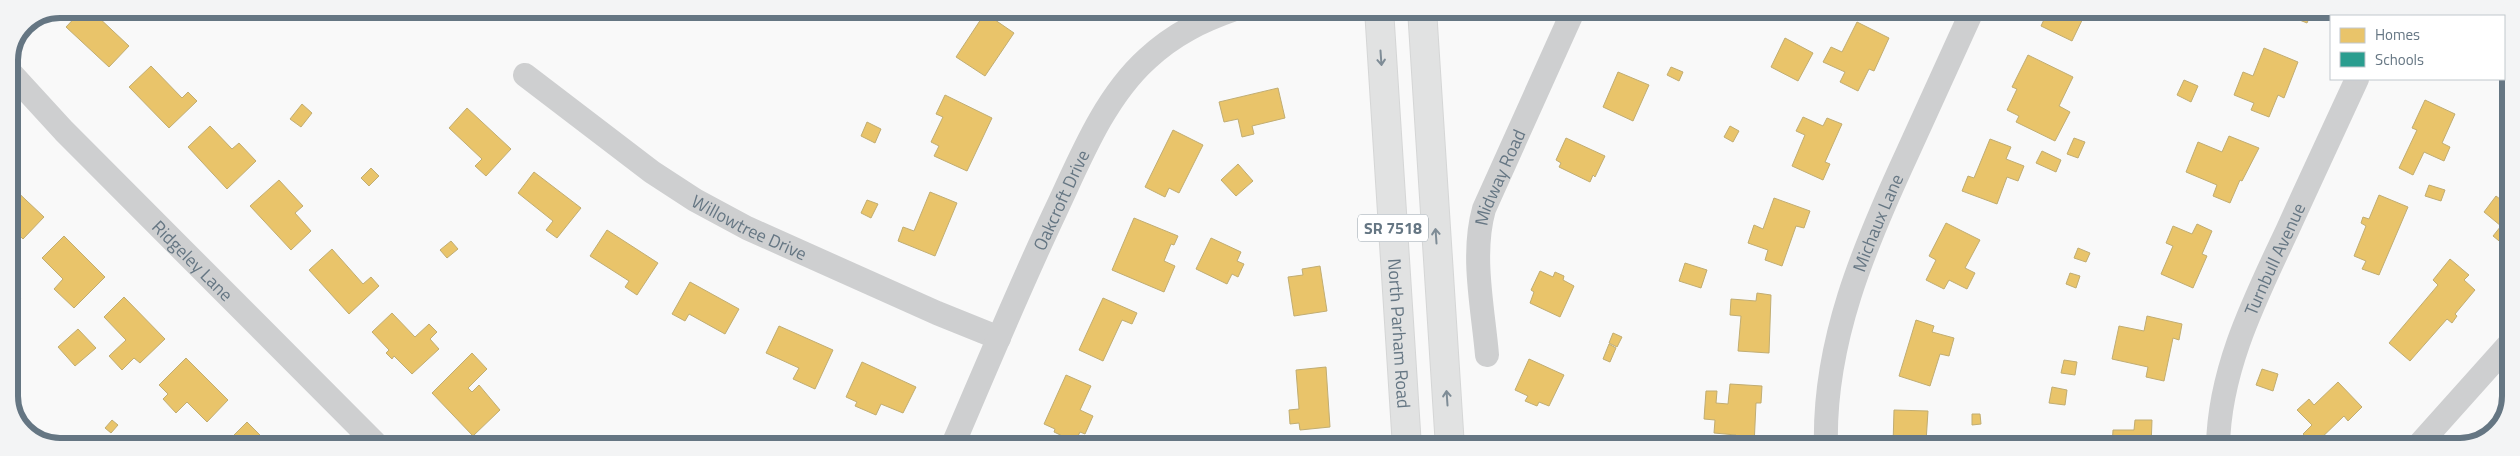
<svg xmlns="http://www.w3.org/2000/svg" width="2520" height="456" font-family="'Titillium Web',sans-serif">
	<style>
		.homes { fill: #e9c46a; stroke: #c1ad72 }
		.schools { fill: #2a9d8f; stroke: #3c918b }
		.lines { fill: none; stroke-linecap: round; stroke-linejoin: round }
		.highway-casing { stroke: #d5d6d6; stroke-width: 30 }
		.minor { stroke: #cecfd0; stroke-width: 24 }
		.highway { stroke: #e1e2e2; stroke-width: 28 }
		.oneway { stroke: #7e8c96 }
		.labels { text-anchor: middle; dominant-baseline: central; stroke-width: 5; stroke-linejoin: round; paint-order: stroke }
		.shield { fill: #fff; stroke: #939fa8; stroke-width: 1 }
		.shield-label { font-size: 16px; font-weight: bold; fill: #657683 }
		.street-label { font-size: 18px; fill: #657683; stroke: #fff }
		.rim { fill: none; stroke: #657683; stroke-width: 6 }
	</style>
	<rect width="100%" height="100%" fill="#f9f9f9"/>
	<path class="homes" d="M 83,9 L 102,9 L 96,15 L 129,46 L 109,67 L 66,27 Z
		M 2054,9 L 2096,9 L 2093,16 L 2086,12 L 2072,41 L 2041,26 L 2048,11 L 2052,13 Z
		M 2295,9 L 2313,9 L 2307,23 L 2292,17 Z
		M 985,13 L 1014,33 L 985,76 L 956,57 Z
		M 1857,22 L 1889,38 L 1874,71 L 1869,69 L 1858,91 L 1840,82 L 1845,72 L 1823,62 L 1831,47 L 1842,52 Z
		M 1785,38 L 1813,53 L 1798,81 L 1771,67 Z
		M 2504,39 L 2511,53 L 2504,70 Z
		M 2264,48 L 2298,62 L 2284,98 L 2278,95 L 2269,117 L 2251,110 L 2254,103 L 2234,95 L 2243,72 L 2253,76 Z
		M 2028,55 L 2073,77 L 2059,106 L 2070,112 L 2055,141 L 2016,122 L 2019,116 L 2007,110 L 2017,89 L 2012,87 Z
		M 151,66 L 182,98 L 188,92 L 197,101 L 169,128 L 129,87 Z
		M 1671,67 L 1683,72 L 1679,81 L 1667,75 Z
		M 1618,72 L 1649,85 L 1633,121 L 1603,107 Z
		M 2184,80 L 2198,86 L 2191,102 L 2177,95 Z
		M 1278,88 L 1285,118 L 1252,126 L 1254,134 L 1242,137 L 1238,119 L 1224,122 L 1219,102 Z
		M 945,95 L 992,118 L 967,171 L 934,156 L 939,146 L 931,142 L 943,117 L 936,114 Z
		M 2425,100 L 2455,114 L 2442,143 L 2450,147 L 2444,161 L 2424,152 L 2413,175 L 2399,168 L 2417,130 L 2412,128 Z
		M 302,104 L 312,113 L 301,127 L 290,119 Z
		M 467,108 L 511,149 L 486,176 L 475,166 L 482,159 L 449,128 Z
		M 1803,117 L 1823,126 L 1827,118 L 1842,124 L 1825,162 L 1830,164 L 1823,180 L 1792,166 L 1805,135 L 1796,131 Z
		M 867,122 L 881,129 L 875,143 L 861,136 Z
		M 210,126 L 232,149 L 239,143 L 256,161 L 227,189 L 188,147 Z
		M 1730,126 L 1739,131 L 1733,142 L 1724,137 Z
		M 1173,130 L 1203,145 L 1179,193 L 1169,188 L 1165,197 L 1145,187 Z
		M 2229,136 L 2259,148 L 2242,181 L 2240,180 L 2230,203 L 2213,196 L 2217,185 L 2186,172 L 2198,142 L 2222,152 Z
		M 1566,138 L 1605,156 L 1595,177 L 1593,175 L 1590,182 L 1559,167 L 1561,163 L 1556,160 Z
		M 2074,138 L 2085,142 L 2078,158 L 2067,154 Z
		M 1990,139 L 2011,147 L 2006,159 L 2024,166 L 2018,181 L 2007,177 L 1997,204 L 1962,191 L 1968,176 L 1974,178 Z
		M 2042,151 L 2061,160 L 2056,172 L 2036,163 Z
		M 1238,164 L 1253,181 L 1236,196 L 1221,180 Z
		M 371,168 L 379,176 L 369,186 L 361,178 Z
		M 534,172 L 581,208 L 557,238 L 546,230 L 553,221 L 518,193 Z
		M 279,180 L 303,206 L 295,213 L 311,231 L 291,250 L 250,206 Z
		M 9,184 L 44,217 L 23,239 L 9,226 Z
		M 2429,185 L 2445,190 L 2441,201 L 2425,196 Z
		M 930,192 L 957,203 L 935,256 L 898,241 L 903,227 L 914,231 Z
		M 2379,195 L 2408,207 L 2379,275 L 2362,269 L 2366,261 L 2354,256 L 2366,226 L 2361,223 L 2363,217 L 2369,219 Z
		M 2496,196 L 2508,205 L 2511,201 L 2509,249 L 2493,236 L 2501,226 L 2484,212 Z
		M 1774,198 L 1810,211 L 1804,228 L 1796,226 L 1782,266 L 1765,260 L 1768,250 L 1748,243 L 1754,225 L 1763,229 Z
		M 867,200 L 878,204 L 871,218 L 861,213 Z
		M 1134,218 L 1178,236 L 1174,245 L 1171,244 L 1164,261 L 1175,266 L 1164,292 L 1112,270 Z
		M 1946,223 L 1980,240 L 1965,268 L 1975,273 L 1967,289 L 1949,280 L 1944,289 L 1926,280 L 1936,260 L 1929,256 Z
		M 2197,224 L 2212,231 L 2202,254 L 2207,256 L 2193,288 L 2161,274 L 2173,246 L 2166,243 L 2173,226 L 2192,234 Z
		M 607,230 L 658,263 L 637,295 L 625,287 L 629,281 L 590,256 Z
		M 64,236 L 105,277 L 74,308 L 54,289 L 63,279 L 42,258 Z
		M 1211,238 L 1241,252 L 1237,261 L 1244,264 L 1238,277 L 1232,274 L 1227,284 L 1196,269 Z
		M 451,241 L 458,249 L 447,258 L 440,250 Z
		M 2078,248 L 2090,253 L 2086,262 L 2074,258 Z
		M 332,249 L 363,284 L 371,277 L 379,286 L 349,314 L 309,270 Z
		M 2450,259 L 2469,275 L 2464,280 L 2475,290 L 2455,314 L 2457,316 L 2452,323 L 2447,319 L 2410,361 L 2389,343 L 2438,285 L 2433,280 Z
		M 1685,263 L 1707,270 L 1701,288 L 1679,281 Z
		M 1320,266 L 1327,311 L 1294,316 L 1288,277 L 1303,275 L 1302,269 Z
		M 1540,271 L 1553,277 L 1555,272 L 1564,276 L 1563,280 L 1574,286 L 1560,317 L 1530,303 L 1534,292 L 1531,290 Z
		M 2070,273 L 2080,276 L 2076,288 L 2066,284 Z
		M 690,282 L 739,309 L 725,334 L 689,314 L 685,321 L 672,314 Z
		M 9,286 L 21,299 L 9,310 Z
		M 1757,293 L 1771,295 L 1769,353 L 1738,351 L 1741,316 L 1730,315 L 1731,299 L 1756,301 Z
		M 124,297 L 165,339 L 140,363 L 134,358 L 122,370 L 109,356 L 126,340 L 104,317 Z
		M 1103,298 L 1137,313 L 1132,324 L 1122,320 L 1103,361 L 1079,350 Z
		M 392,313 L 415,337 L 429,324 L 437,332 L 430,339 L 439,349 L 412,374 L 394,356 L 392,359 L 386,353 L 389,350 L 372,332 Z
		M 2147,316 L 2182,324 L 2179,340 L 2173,338 L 2164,381 L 2146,377 L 2148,367 L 2112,359 L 2119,326 L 2144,331 Z
		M 1916,320 L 1934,326 L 1932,332 L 1954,338 L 1949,356 L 1940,354 L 1930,386 L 1899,376 Z
		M 779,326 L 833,350 L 815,389 L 793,379 L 799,368 L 766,353 Z
		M 78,329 L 96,348 L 75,366 L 58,347 Z
		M 1613,333 L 1622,337 L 1617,347 L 1609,343 Z
		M 1609,344 L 1616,348 L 1610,362 L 1603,359 Z
		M 472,353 L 487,369 L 468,388 L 472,392 L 479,385 L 500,410 L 473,436 L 432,393 Z
		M 186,358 L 228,400 L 207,422 L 187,402 L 176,413 L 163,399 L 168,394 L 159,385 Z
		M 1529,359 L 1564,375 L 1549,406 L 1539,402 L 1537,406 L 1525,401 L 1528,396 L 1515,390 Z
		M 2064,360 L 2077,362 L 2075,375 L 2061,373 Z
		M 862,362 L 916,387 L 903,413 L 881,404 L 876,415 L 855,406 L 857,402 L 846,397 Z
		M 1326,367 L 1330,427 L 1300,430 L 1299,423 L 1290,424 L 1289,410 L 1299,409 L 1296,370 Z
		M 2262,369 L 2278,374 L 2273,391 L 2256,385 Z
		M 1066,375 L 1091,386 L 1080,410 L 1093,416 L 1085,434 L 1080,432 L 1075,442 L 1054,432 L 1055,429 L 1044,424 Z
		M 2338,382 L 2362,407 L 2348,421 L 2344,416 L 2314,445 L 2303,434 L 2312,425 L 2297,410 L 2309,399 L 2314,405 Z
		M 1730,384 L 1762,386 L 1761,403 L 1756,403 L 1754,446 L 1735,445 L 1736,435 L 1714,433 L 1715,420 L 1704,419 L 1706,391 L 1717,391 L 1716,403 L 1728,404 Z
		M 2052,387 L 2067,390 L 2065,405 L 2049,403 Z
		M 1894,410 L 1928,411 L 1926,442 L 1939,443 L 1939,447 L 1900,447 L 1901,445 L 1893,445 Z
		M 1972,414 L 1980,414 L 1981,424 L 1972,425 Z
		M 112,420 L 118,425 L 111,433 L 105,428 Z
		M 2135,420 L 2152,420 L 2151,447 L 2112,447 L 2113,430 L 2134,430 Z
		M 247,422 L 272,447 L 222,447 Z
		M 515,437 L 525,447 L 505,447 Z
		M 1285,439 L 1286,447 L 1273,447 L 1273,440 Z"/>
	<path class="schools" d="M 760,9 L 788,9 L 784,19 Z"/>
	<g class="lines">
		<defs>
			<g id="highway">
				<path id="s7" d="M 1379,9 L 1407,447"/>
				<path d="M 1422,9 L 1450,447"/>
			</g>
		</defs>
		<use href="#highway" class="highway-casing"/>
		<g class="minor">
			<path d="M 2387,16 L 2390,9"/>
			<path id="s1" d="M 9,71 L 64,131 L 379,447"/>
			<path id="s2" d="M 525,75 L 652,172 L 695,200 L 747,228 L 937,313 L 999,338"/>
			<path id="s3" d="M 1487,355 C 1483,308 1471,255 1484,209 L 1574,9"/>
			<path id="s4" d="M 952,447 C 986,368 1019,288 1056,210 C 1080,159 1104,98 1147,59 C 1174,34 1201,21 1235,9"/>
			<path id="s5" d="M 1826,447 C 1823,343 1864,247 1907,154 C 1929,106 1951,57 1973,9"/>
			<path id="s6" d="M 2218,447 C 2219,370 2255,299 2287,231 C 2310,180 2334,129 2357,79"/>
			<path d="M 2417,447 L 2511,342"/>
		</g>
		<use href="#highway" class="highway"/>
	</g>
	<defs><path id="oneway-shaft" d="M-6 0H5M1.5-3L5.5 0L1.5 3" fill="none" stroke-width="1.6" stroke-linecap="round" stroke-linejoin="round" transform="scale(1.25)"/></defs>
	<g class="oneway">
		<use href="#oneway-shaft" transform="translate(1381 58) rotate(86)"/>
		<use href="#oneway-shaft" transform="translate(1436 236) rotate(-94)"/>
		<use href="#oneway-shaft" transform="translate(1447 398) rotate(-94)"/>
	</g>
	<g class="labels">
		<rect class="shield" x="1358" y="214.5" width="70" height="27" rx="4"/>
		<g class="shield-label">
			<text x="1393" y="228">SR 7518</text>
		</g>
		<g class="street-label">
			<text stroke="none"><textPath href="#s3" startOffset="182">Midway Road</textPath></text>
			<text stroke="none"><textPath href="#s4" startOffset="270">Oakcroft Drive</textPath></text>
			<text stroke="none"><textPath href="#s5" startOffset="232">Michaux Lane</textPath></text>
			<text stroke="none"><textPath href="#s2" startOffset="272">Willowtree Drive</textPath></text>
			<text stroke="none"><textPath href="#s6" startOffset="198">Turnbull Avenue</textPath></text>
			<text stroke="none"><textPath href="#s1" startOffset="264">Ridgeley Lane</textPath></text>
			<text stroke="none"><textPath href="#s7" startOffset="325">North Parham Road</textPath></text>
		</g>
	</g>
	<path d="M0 0H2520V456H0ZM60 18H2460A42 42 0 0 1 2502 60V396A42 42 0 0 1 2460 438H60A42 42 0 0 1 18 396V60A42 42 0 0 1 60 18Z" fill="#f3f4f5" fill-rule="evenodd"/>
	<path class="rim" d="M60 18H2460A42 42 0 0 1 2502 60V396A42 42 0 0 1 2460 438H60A42 42 0 0 1 18 396V60A42 42 0 0 1 60 18Z"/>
	<rect x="2330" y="15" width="175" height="65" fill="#ffffff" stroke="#c1c8cd"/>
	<rect x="2340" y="28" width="25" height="15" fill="#e9c46a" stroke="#c1c8cd"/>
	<text x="2375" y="40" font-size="15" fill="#657683">Homes</text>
	<rect x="2340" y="52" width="25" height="15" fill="#2a9d8f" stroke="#c1c8cd"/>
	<text x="2375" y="65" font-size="15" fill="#657683">Schools</text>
</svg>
